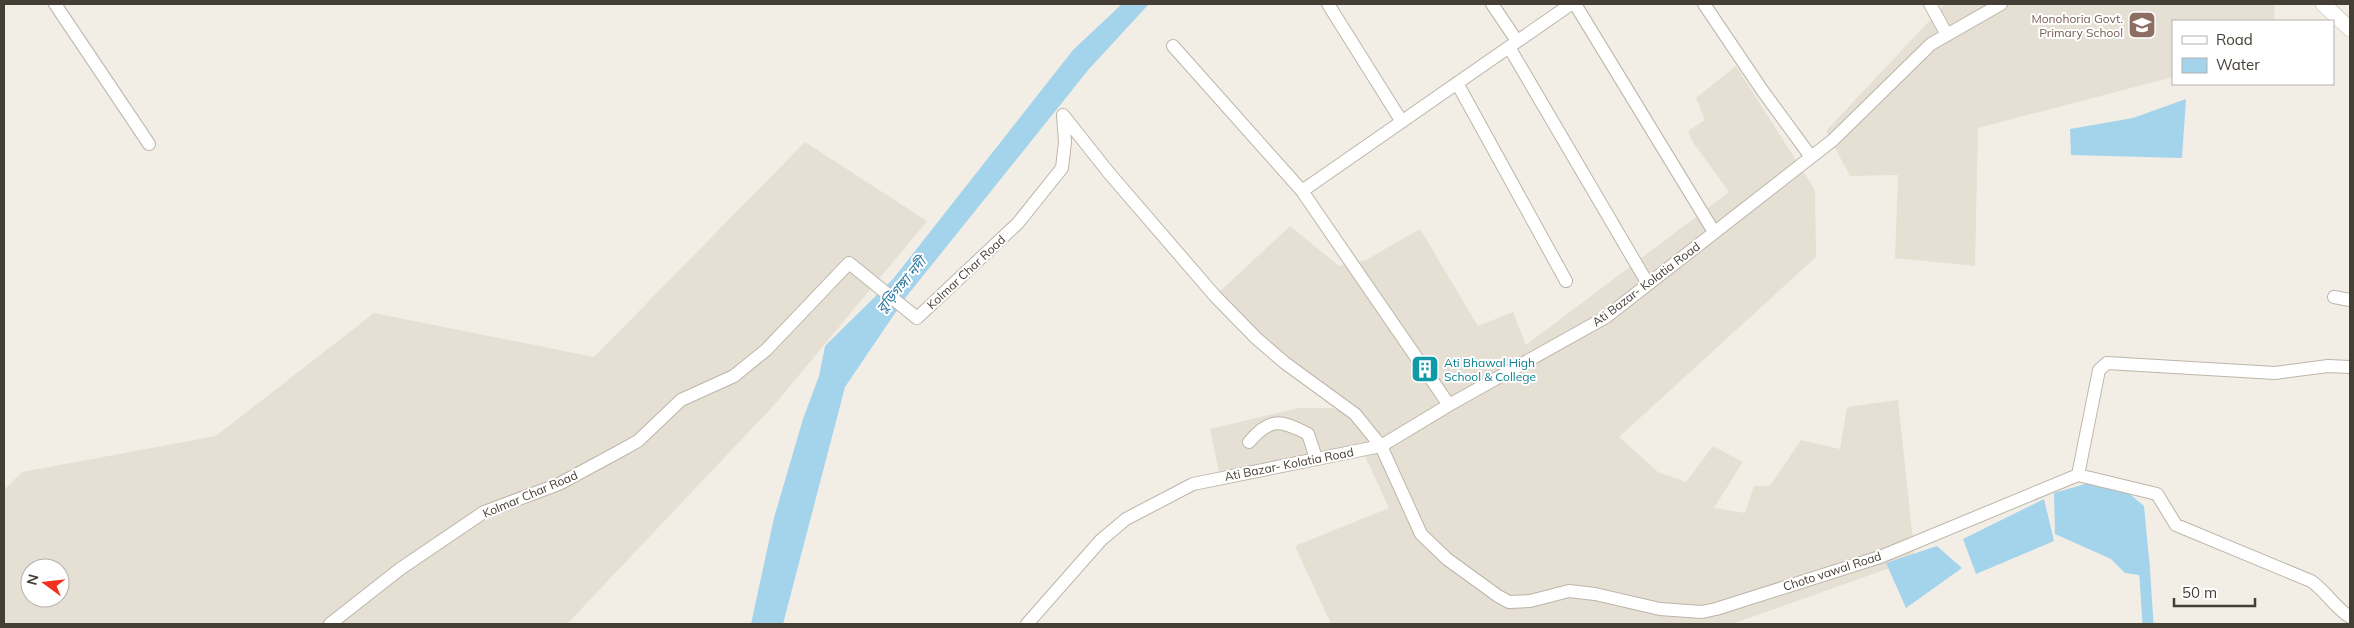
<svg xmlns="http://www.w3.org/2000/svg" width="2354" height="628" font-family="Mulish,'Noto Sans Bengali',sans-serif">
	<style>
		.residential { fill: #e6dfd4; fill-rule: evenodd }
		.water { fill: #a4d3ec }
		.lines { fill: none; stroke-linecap: round; stroke-linejoin: round }
		.canal { stroke: #a4d3ec; stroke-width: 11 }
		.minor-casing { stroke: #bdb5a9; stroke-width: 14 }
		.tertiary-casing { stroke: #bdb5a9; stroke-width: 16 }
		.minor { stroke: #fff; stroke-width: 12 }
		.tertiary { stroke: #fff; stroke-width: 15 }
		.labels { text-anchor: middle; dominant-baseline: central; stroke-width: 4; stroke-linejoin: round; paint-order: stroke }
		.education-label { font-size: 12px; fill: #785e54; stroke: #fff; text-anchor: end }
		.street-label { font-size: 12px; fill: #443e35; stroke: #fff }
		.culture-label { font-size: 12px; fill: #0d838f; stroke: #fff; text-anchor: start }
		.water-label { font-size: 14px; font-style: italic; fill: #327aa3; stroke: #fff }
	</style>
	<rect width="100%" height="100%" fill="#f2eee6"/>
	<path class="residential" d="M 1945,4 L 2274,4 L 2275,21 L 2173,21 L 2173,77 L 1978,128 L 1975,266 L 1895,258 L 1898,175 L 1850,176 L 1826,131 Z
		M 1736,66 L 1815,190 L 1816,257 L 1619,437 L 1658,472 L 1686,482 L 1713,446 L 1743,462 L 1714,508 L 1745,513 L 1754,486 L 1770,486 L 1801,440 L 1840,449 L 1847,407 L 1898,400 L 1915,559 L 1732,624 L 1331,624 L 1295,546 L 1389,508 L 1364,454 L 1221,482 L 1210,429 L 1299,408 L 1332,408 L 1353,414 L 1285,363 L 1215,296 L 1290,226 L 1339,266 L 1366,260 L 1420,229 L 1478,326 L 1513,312 L 1526,345 L 1729,192 L 1692,141 L 1688,131 L 1705,120 L 1696,98 Z
		M 805,142 L 927,221 L 776,403 L 567,624 L 4,624 L 4,490 L 22,472 L 216,436 L 374,313 L 594,357 ZM 30,568 L 60,568 L 60,598 L 30,598 Z"/>
	<path class="water" d="M 1122,4 L 1149,4 L 1089,69 L 906,297 L 845,387 L 783,624 L 751,624 L 774,518 L 803,419 L 819,376 L 825,346 L 893,279 L 1073,50 Z
		M 2186,99 L 2182,158 L 2071,155 L 2070,129 L 2133,118 Z
		M 2099,480 L 2126,491 L 2144,506 L 2149,559 L 2146,576 L 2125,573 L 2111,559 L 2055,534 L 2054,493 Z
		M 2044,499 L 2054,541 L 1976,574 L 1963,539 Z
		M 1937,546 L 1962,568 L 1906,608 L 1886,563 Z"/>
	<g class="lines">
		<path class="canal" d="M 2144,561 L 2148,624"/>
		<defs>
			<path id="minor" d="M 55,4 L 149,144
				M 1328,4 L 1402,122
				M 1492,4 L 1517,41
				M 1575,4 L 1714,232
				M 1704,4 L 1762,90 L 1811,157
				M 1930,4 L 1947,35
				M 1173,46 L 1302,191 L 1449,405
				M 1509,47 L 1648,284
				M 1457,83 L 1566,281
				M 1302,191 L 1571,4
				M 2334,297 L 2350,300
				M 1249,442 C 1270,417 1281,420 1308,434 L 1316,458
				M 2078,475 L 2099,370 L 2107,363 L 2275,373 L 2328,366 L 2350,367
				M 330,624 L 400,569 L 484,512 L 559,484 L 620,451 L 638,441 L 681,400 L 734,376 L 766,350 L 849,263 L 917,318 L 1018,223 L 1062,168 L 1065,142 L 1063,115 L 1109,173 L 1215,296 L 1256,338 L 1285,363 L 1355,414 L 1381,446 L 1421,534 L 1447,559 L 1498,596 L 1509,602 L 1530,601 L 1569,591 L 1595,594 L 1660,609 L 1702,612 L 1716,609 L 1880,557 L 2078,475 L 2157,494 L 2176,525 L 2311,581 C 2326,591 2334,607 2350,617
				M 1027,624 L 1101,540 L 1126,519 L 1193,484 L 1381,446 L 1449,405 L 1606,317 L 1833,140 L 1931,44 L 2001,4"/>
			<path id="tertiary" d="M 2323,4 L 2350,29"/>
		</defs>
		<use href="#minor" class="minor-casing"/>
		<use href="#tertiary" class="tertiary-casing"/>
		<use href="#minor" class="minor"/>
		<use href="#tertiary" class="tertiary"/>
	</g>
	<defs>
		<symbol id="school-square" viewBox="-11 -11 22 22"><rect x="-9" y="-9" width="18" height="18" rx="4" fill="#8d6e63" stroke="#fff"/><path d="M0-5L7-2L0 1L-7-2ZM-4 1L0 2.5L4 1V4Q0 6-4 4Z" fill="#fff"/></symbol>
		<symbol id="building-square" viewBox="-11 -11 22 22"><rect x="-9" y="-9" width="18" height="18" rx="4" fill="#0f9aa8" stroke="#fff"/><path d="M-4-6H4V6H1V3H-1V6H-4ZM-2.5-4.3h1.7v1.8h-1.7ZM.8-4.3h1.7v1.8H.8ZM-2.5-1h1.7V.8h-1.7ZM.8-1h1.7V.8H.8Z" fill="#fff"/></symbol>
	</defs>
	<g fill-rule="evenodd">
		<use href="#school-square" x="2126" y="9" width="32" height="32"/>
		<use href="#building-square" x="1409" y="353" width="32" height="32"/>
	</g>
	<g class="labels">
		<g class="education-label">
			<text x="2123" y="18">Monohoria Govt.<tspan x="2123" dy="14">Primary School</tspan></text>
		</g>
		<g class="street-label">
			<text transform="translate(966 272) rotate(-43)">Kolmar Char Road</text>
			<text transform="translate(1646 284) rotate(-37)">Ati Bazar- Kolatia Road</text>
			<text transform="translate(1289 464) rotate(-11)">Ati Bazar- Kolatia Road</text>
			<text transform="translate(530 494) rotate(-23)">Kolmar Char Road</text>
			<text transform="translate(1832 571) rotate(-18)">Choto vawal Road</text>
		</g>
		<g class="culture-label">
			<text x="1444" y="362">Ati Bhawal High<tspan x="1444" dy="14">School &amp; College</tspan></text>
		</g>
		<g class="water-label">
			<text transform="translate(901 285) rotate(-50)">বুড়িগঙ্গা নদী</text>
		</g>
	</g>
	<rect width="2354" height="628" fill="none" stroke="#443e35" stroke-width="10"/>
	<rect x="2172" y="20" width="162" height="65" fill="#ffffff" stroke="#b4b2ae"/>
	<rect x="2182" y="36" width="25" height="8" fill="#ffffff" stroke="#b4b2ae"/>
	<text x="2216" y="45" font-size="15" fill="#443e35">Road</text>
	<rect x="2182" y="58" width="25" height="15" fill="#a4d3ec" stroke="#b4b2ae"/>
	<text x="2216" y="70" font-size="15" fill="#443e35">Water</text>
	<g transform="translate(45 583) rotate(285)"><circle r="24" fill="#ffffff" stroke="#b4b2ae"/>
	<path d="M0-4L9 19L0 12L-9 19Z" fill="#f0321f"/>
	<text y="-8" font-size="14" font-weight="bold" text-anchor="middle" fill="#443e35">N</text>
	</g>
	<path d="M2174 598v8h81v-8" fill="none" stroke="#443e35" stroke-width="2.5"/>
	<text x="2182" y="598" font-size="15" fill="#443e35" stroke="#ffffff" stroke-width="4" paint-order="stroke">50 m</text>
</svg>
